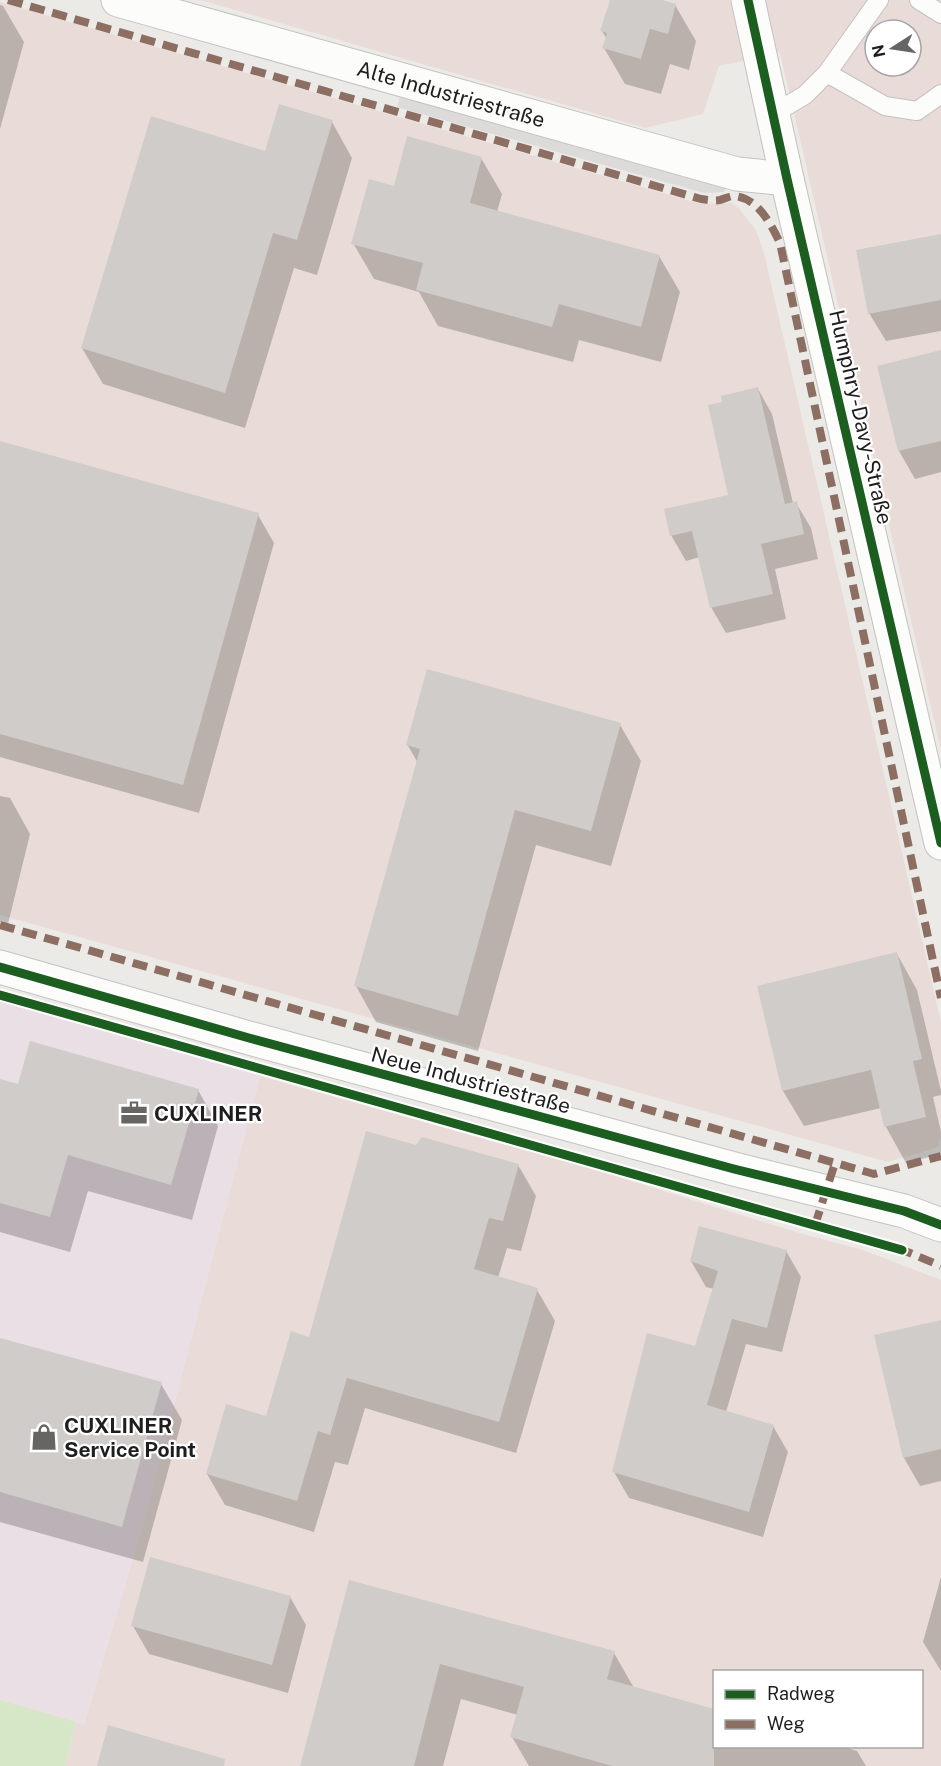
<svg xmlns="http://www.w3.org/2000/svg" width="941" height="1766" font-family="'Public Sans',sans-serif">
	<style>
		.commercial { fill: #e9dcd8; fill-rule: evenodd }
		.industrial { fill: #e9dfe4 }
		.grass { fill: #d6e7c7 }
		.parking { fill: #dcdbda }
		.shadow { fill: #0003 }
		.building { fill: #cfccc9 }
		.lines { fill: none; stroke-linecap: round; stroke-linejoin: round }
		.service-casing { stroke: #c3c2c1; stroke-width: 20 }
		.minor-casing { stroke: #c3c2c1; stroke-width: 35 }
		.tertiary-casing { stroke: #c3c2c1; stroke-width: 35 }
		.service { stroke: #fcfcfb; stroke-width: 18 }
		.minor { stroke: #fcfcfb; stroke-width: 33 }
		.tertiary { stroke: #fcfcfb; stroke-width: 33 }
		.quiet { stroke: #8d6e63; stroke-width: 8; stroke-dasharray: 15 8; stroke-linecap: butt }
		.cycleway-casing { stroke: #fff; stroke-width: 13 }
		.cycleway { stroke: #1b5e20; stroke-width: 9 }
		.labels { text-anchor: middle; dominant-baseline: central; stroke-width: 4.5; stroke-linejoin: round; paint-order: stroke }
		.street-label { font-size: 21px; fill: #1e1e1e; stroke: #fff }
		.poi-label { font-size: 21px; font-weight: bold; fill: #1e1e1e; stroke: #fff; text-anchor: start }
	</style>
	<rect width="100%" height="100%" fill="#eceae6"/>
	<path class="commercial" d="M 200,0 L 941,0 L 941,750 L 780,53 L 719,66 L 703,114 L 645,128 ZM 875,30 L 911,30 L 911,66 L 875,66 Z
		M 0,2 L 701,204 L 732,203 L 738,207 L 756,230 L 764,253 L 941,1022 L 941,1135 L 938,1147 L 888,1162 L 0,915 Z
		M 260,1076 L 599,1171 L 803,1234 L 863,1250 L 941,1280 L 941,1766 L 65,1766 L 76,1722 L 84,1725 L 142,1527 ZM 714,1672 L 922,1672 L 922,1746 L 714,1746 Z"/>
	<path class="industrial" d="M 0,1000 L 260,1076 L 142,1527 L 84,1725 L 0,1700 Z"/>
	<path class="grass" d="M 0,1700 L 76,1722 L 65,1766 L 0,1766 Z"/>
	<path class="parking" d="M 401,92 L 730,186 L 723,192 L 704,193 L 397,107 Z"/>
	<path class="shadow" d="M 611,0 L 656,0 L 675,5 L 696,41 L 689,70 L 670,64 L 661,94 L 625,84 L 604,48 L 607,39 L 602,31 Z
		M 0,5 L 3,6 L 24,42 L 0,129 Z
		M 332,122 L 352,158 L 317,275 L 294,268 L 245,428 L 103,384 L 82,348 L 266,153 Z
		M 481,158 L 502,194 L 497,212 L 659,256 L 680,292 L 661,362 L 579,340 L 573,362 L 438,326 L 419,292 L 374,279 L 353,243 L 395,188 Z
		M 941,235 L 941,331 L 886,341 L 869,313 Z
		M 941,352 L 941,472 L 915,479 L 899,451 Z
		M 758,389 L 772,414 L 793,503 L 796,503 L 811,528 L 818,559 L 775,569 L 786,619 L 726,633 L 711,607 L 700,557 L 686,561 L 671,535 L 730,496 L 724,403 Z
		M 0,443 L 258,515 L 274,543 L 199,813 L 0,757 Z
		M 620,725 L 641,761 L 611,866 L 536,845 L 478,1051 L 376,1022 L 356,986 L 418,763 L 407,744 Z
		M 0,796 L 10,798 L 30,834 L 8,924 L 0,922 Z
		M 897,954 L 917,990 L 941,1091 L 941,1095 L 933,1097 L 941,1132 L 941,1154 L 906,1163 L 886,1127 L 881,1108 L 804,1126 L 783,1091 Z
		M 0,1081 L 19,1086 L 198,1090 L 218,1126 L 192,1220 L 88,1191 L 70,1252 L 0,1232 Z
		M 417,1146 L 518,1165 L 536,1196 L 521,1251 L 507,1248 L 498,1278 L 537,1290 L 555,1321 L 516,1453 L 365,1408 L 348,1465 L 335,1462 L 314,1532 L 225,1505 L 207,1474 L 267,1418 Z
		M 786,1251 L 801,1277 L 782,1352 L 746,1344 L 726,1412 L 773,1426 L 788,1452 L 763,1537 L 629,1498 L 614,1472 L 696,1348 L 714,1289 L 706,1287 L 691,1261 Z
		M 941,1321 L 941,1481 L 920,1486 L 904,1458 Z
		M 0,1340 L 161,1384 L 182,1420 L 143,1562 L 0,1522 Z
		M 941,1577 L 941,1671 L 923,1642 Z
		M 350,1582 L 614,1653 L 634,1688 L 714,1711 L 714,1746 L 841,1746 L 857,1751 L 866,1766 L 529,1766 L 512,1737 L 518,1715 L 461,1699 L 443,1766 L 301,1766 Z
		M 290,1597 L 306,1625 L 288,1693 L 149,1654 L 133,1626 Z"/>
	<path class="building" d="M 610,0 L 662,0 L 676,4 L 668,34 L 650,29 L 641,59 L 602,48 L 607,33 L 600,31 Z
		M 279,104 L 333,120 L 297,240 L 273,233 L 225,393 L 81,348 L 151,116 L 265,151 Z
		M 407,136 L 482,157 L 470,203 L 660,255 L 641,327 L 559,304 L 552,327 L 416,290 L 423,263 L 351,244 L 369,179 L 394,186 Z
		M 941,234 L 941,300 L 868,314 L 856,250 Z
		M 941,350 L 941,441 L 898,451 L 877,366 Z
		M 758,387 L 785,504 L 797,501 L 804,534 L 761,544 L 773,594 L 710,608 L 692,531 L 670,536 L 664,509 L 728,495 L 708,405 L 722,402 L 721,396 Z
		M 0,441 L 259,513 L 183,785 L 0,734 Z
		M 427,669 L 621,723 L 591,831 L 515,810 L 458,1016 L 354,986 L 420,749 L 406,745 Z
		M 897,952 L 922,1059 L 913,1061 L 926,1117 L 884,1127 L 871,1070 L 782,1091 L 757,986 Z
		M 30,1041 L 199,1089 L 171,1185 L 68,1155 L 50,1217 L 0,1203 L 0,1079 L 18,1084 Z
		M 366,1131 L 416,1145 L 422,1137 L 519,1164 L 503,1221 L 489,1218 L 474,1269 L 538,1288 L 499,1422 L 347,1378 L 330,1435 L 318,1431 L 297,1501 L 206,1474 L 226,1404 L 266,1416 L 291,1331 L 309,1337 Z
		M 699,1226 L 787,1250 L 767,1328 L 732,1319 L 707,1405 L 774,1425 L 749,1512 L 612,1472 L 647,1333 L 695,1346 L 718,1271 L 690,1261 Z
		M 941,1320 L 941,1449 L 903,1458 L 874,1335 Z
		M 0,1338 L 162,1382 L 122,1527 L 0,1492 Z
		M 150,1557 L 291,1596 L 272,1665 L 131,1626 Z
		M 349,1580 L 615,1651 L 607,1679 L 714,1709 L 714,1766 L 612,1766 L 510,1737 L 524,1687 L 440,1664 L 414,1766 L 300,1766 Z
		M 108,1725 L 225,1759 L 224,1766 L 97,1766 Z"/>
	<g class="lines">
		<defs>
			<path id="service" d="M 919,0 L 941,14
				M 827,73 L 885,106 L 917,111 L 941,94
				M 773,114 L 805,95 L 827,73 L 879,0"/>
			<g id="minor">
				<path id="s1" d="M 118,0 L 737,174 L 787,179"/>
				<path d="M 748,0 L 787,179 L 941,843"/>
			</g>
			<path id="tertiary" d="M 0,967 L 249,1038 L 734,1169 L 904,1211 L 941,1225"/>
		</defs>
		<use href="#service" class="service-casing"/>
		<use href="#minor" class="minor-casing"/>
		<use href="#tertiary" class="tertiary-casing"/>
		<use href="#service" class="service"/>
		<use href="#minor" class="minor"/>
		<use href="#tertiary" class="tertiary"/>
		<path class="quiet" d="M 8,0 L 701,199 C 707,200 714,201 720,200 C 725,199 729,196 734,196 C 758,198 771,224 780,243 L 941,998
			M 0,925 L 874,1174 L 941,1156
			M 815,1225 L 835,1163
			M 898,1248 L 941,1266"/>
		<defs>
			<path id="cycleway" d="M 748,0 L 787,179 L 941,843
				M 0,967 L 249,1038 L 734,1169 L 904,1211 L 941,1225
				M 0,995 L 902,1250"/>
		</defs>
		<use href="#cycleway" class="cycleway-casing"/>
		<use href="#cycleway" class="cycleway"/>
	</g>
	<defs>
		<symbol id="office-bare" viewBox="-9 -9 18 18"><path d="M-6-3h4V-5.5h4V-3h4V5H-6ZM-1-4.5V-3h2v-1.5ZM-6 0V1H6V0Z" fill="#666564" stroke="#fff" stroke-width="2.5" paint-order="stroke"/></symbol>
		<symbol id="shop-bare" viewBox="-9 -9 18 18"><path d="M-5-2.5h2.3a2.7 3.5 0 0 1 5.4 0H5L5.5 6h-11ZM-1.5-2.5h3a1.5 2.3 0 0 0-3 0Z" fill="#666564" stroke="#fff" stroke-width="2.5" paint-order="stroke"/></symbol>
	</defs>
	<g fill-rule="evenodd">
		<use href="#office-bare" x="115" y="1094" width="38" height="38"/>
		<use href="#shop-bare" x="25" y="1418" width="38" height="38"/>
	</g>
	<g class="labels">
		<g class="street-label">
			<text stroke="none"><textPath href="#s1" startOffset="346">Alte Industriestraße</textPath></text>
			<text transform="translate(861 417) rotate(77)">Humphry-Davy-Straße</text>
			<text transform="translate(471 1080) rotate(15)">Neue Industriestraße</text>
		</g>
		<g class="poi-label">
			<text x="154" y="1113">CUXLINER</text>
			<text x="64" y="1425">CUXLINER<tspan x="64" dy="24">Service Point</tspan></text>
		</g>
	</g>
	<rect x="713" y="1670" width="210" height="78" fill="#ffffff" stroke="#a5a5a5" stroke-width="1.5"/>
	<rect x="725" y="1690" width="30" height="9" fill="#1b5e20" stroke="#a5a5a5" stroke-width="1.5"/>
	<text x="767" y="1700" font-size="18" fill="#1e1e1e">Radweg</text>
	<rect x="725" y="1720" width="30" height="9" fill="#8d6e63" stroke="#a5a5a5" stroke-width="1.5"/>
	<text x="767" y="1730" font-size="18" fill="#1e1e1e">Weg</text>
	<g transform="translate(893 48) rotate(258)"><circle r="28" fill="#ffffff" stroke="#a5a5a5" stroke-width="1.5"/>
	<path d="M0-4.5L10 22L0 15L-10 22Z" fill="#666564"/>
	<text y="-9" font-size="16" font-weight="bold" text-anchor="middle" fill="#1e1e1e">N</text>
	</g>
</svg>
